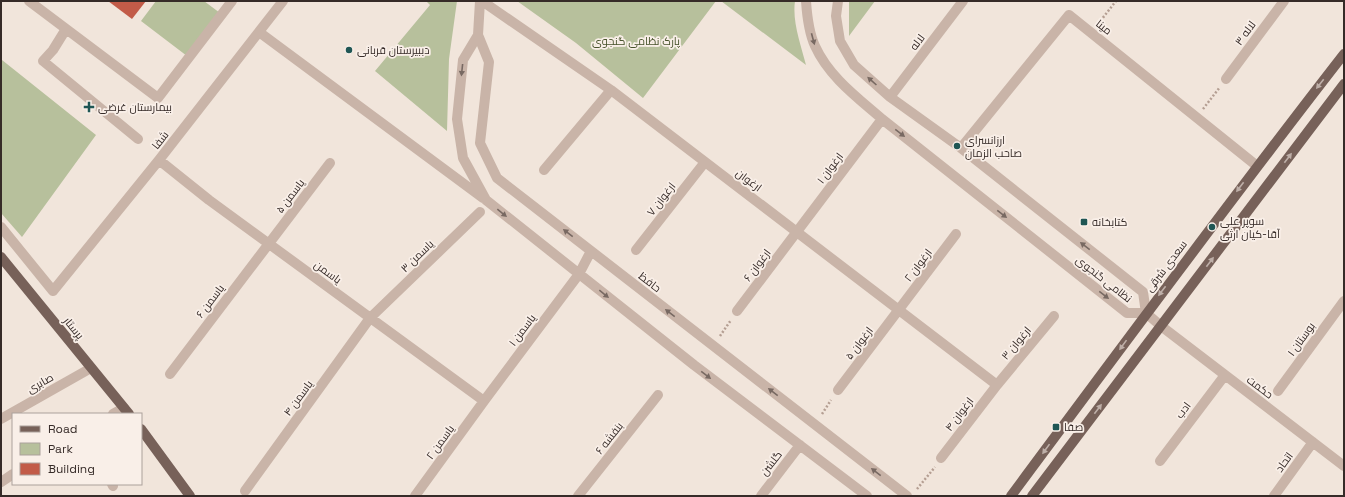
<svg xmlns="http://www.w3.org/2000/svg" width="1345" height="497" font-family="'Space Grotesk',Cairo,sans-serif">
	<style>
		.green { fill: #b7c09c }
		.building { fill: #c25b48 }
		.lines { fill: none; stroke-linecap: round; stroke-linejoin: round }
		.path { stroke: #b49e92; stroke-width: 2.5; stroke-dasharray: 2 2; stroke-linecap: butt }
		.minor { stroke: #c9b4a8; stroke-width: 10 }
		.major { stroke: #776159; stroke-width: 10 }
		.oneway { fill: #786962 }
		.oneway2 { fill: #beafa8 }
		.poi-dot { fill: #1f5654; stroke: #f9efe8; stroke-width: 1.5 }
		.labels { text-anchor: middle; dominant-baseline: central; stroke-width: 3.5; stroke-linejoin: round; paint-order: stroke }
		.street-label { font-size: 11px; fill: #362b28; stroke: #f9efe8 }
		.park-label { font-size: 11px; fill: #48532c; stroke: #f9efe8 }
		.poi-label { font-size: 11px; fill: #362b28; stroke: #f9efe8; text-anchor: start }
	</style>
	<rect width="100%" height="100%" fill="#f1e5db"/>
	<path class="green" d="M 156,1 L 204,1 L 220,13 L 187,56 L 141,21 Z
		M 426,1 L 457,1 L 449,59 L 447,131 L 375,71 L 430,5 Z
		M 517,1 L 716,1 L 643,98 L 576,43 Z
		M 721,1 L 795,1 C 792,22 801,45 806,65 Z
		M 849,1 L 875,1 L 849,36 Z
		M 2,60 L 96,135 L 22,237 L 1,213 L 1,62 Z"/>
	<path class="building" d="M 108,1 L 146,1 L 132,19 Z"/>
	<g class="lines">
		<path class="path" d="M 1098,24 L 1116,1
			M 1203,109 L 1220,87
			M 720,336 L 731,320
			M 822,414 L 831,400
			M 917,489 L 935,467"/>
		<path class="minor" d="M 29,1 L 158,98 L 232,1
			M 480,1 L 478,35 L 463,60 L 457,119 L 463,158 L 486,200 L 694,365 L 867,496
			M 482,1 L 611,90 L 997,385
			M 806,1 C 807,16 809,33 815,46 C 829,77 858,98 882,119 L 1127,313 L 1146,313
			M 838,1 L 836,16 L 840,41 L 854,65 L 890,97 L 961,148 L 1143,292 L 1146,313
			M 66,29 L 53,50 L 43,61 L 138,139
			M 259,32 L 483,198
			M 478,35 L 489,62 L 480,143 L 497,178 L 907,496
			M 1226,79 L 1284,1
			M 890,97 L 963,1
			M 961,148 L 1069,15 L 1257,166
			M 159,160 L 209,200 L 484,401
			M 544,170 L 611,90
			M 1,227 L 53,291 L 159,160 L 283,1
			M 636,250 L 705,162
			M 737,311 L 882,119
			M 1146,313 L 1161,326 L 1344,466
			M 170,374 L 330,163
			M 838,390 L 956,234
			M 1278,391 L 1344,301
			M 113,414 L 124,408
			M 1,419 L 91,368
			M 941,458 L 997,385 L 1054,316
			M 1160,461 L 1225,375
			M 1,482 L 13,474
			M 112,484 L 113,486
			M 245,491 L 370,318 L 480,212
			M 415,496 L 484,401 L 579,274 L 591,251
			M 578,496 L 658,395
			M 761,496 L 800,445
			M 1274,496 L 1313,442"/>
		<path class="major" d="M 1,257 L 129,414
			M 141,429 L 190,496
			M 1011,496 C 1121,348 1231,199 1344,54
			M 1032,496 L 1344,84"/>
	</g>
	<defs><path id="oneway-solid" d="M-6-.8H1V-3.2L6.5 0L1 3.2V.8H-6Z"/></defs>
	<g class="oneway">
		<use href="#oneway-solid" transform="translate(813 39) rotate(75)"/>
		<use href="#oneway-solid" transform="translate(462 70) rotate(96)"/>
		<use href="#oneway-solid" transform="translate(872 81) rotate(-138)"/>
		<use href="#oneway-solid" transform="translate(900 133) rotate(38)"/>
		<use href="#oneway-solid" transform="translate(502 213) rotate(39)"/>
		<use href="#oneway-solid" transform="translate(1002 214) rotate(38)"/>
		<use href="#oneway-solid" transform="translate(568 233) rotate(-142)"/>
		<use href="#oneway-solid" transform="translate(1085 246) rotate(-142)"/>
		<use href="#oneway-solid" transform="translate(604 294) rotate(39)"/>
		<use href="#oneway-solid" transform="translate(1104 295) rotate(38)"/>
		<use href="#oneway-solid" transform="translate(670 313) rotate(-142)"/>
		<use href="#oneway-solid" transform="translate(706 375) rotate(37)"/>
		<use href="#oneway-solid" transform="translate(773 392) rotate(-142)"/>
		<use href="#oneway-solid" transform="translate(876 472) rotate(-142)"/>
	</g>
	<g class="oneway2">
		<use href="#oneway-solid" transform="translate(1320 84) rotate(128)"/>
		<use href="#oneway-solid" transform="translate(1288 158) rotate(-53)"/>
		<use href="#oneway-solid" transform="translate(1240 187) rotate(127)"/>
		<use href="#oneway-solid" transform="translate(1210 262) rotate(-53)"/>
		<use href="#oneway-solid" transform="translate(1162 291) rotate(127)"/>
		<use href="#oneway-solid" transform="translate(1123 345) rotate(126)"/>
		<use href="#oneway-solid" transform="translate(1098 409) rotate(-53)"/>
		<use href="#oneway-solid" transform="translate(1046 449) rotate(126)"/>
	</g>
	<g class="poi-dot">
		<circle cx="349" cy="50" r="4"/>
		<path d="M87 101h4v4h4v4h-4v4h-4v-4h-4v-4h4z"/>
		<circle cx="957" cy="146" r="4"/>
		<rect x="1080" y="218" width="8" height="8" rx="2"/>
		<circle cx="1212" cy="227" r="4"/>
		<rect x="1052" y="423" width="8" height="8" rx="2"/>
	</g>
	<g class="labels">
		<g class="street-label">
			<text transform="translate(1104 27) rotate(38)">مینا</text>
			<text transform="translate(1245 33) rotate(-54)">لاله ۳</text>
			<text transform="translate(917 42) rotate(-53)">لاله</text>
			<text transform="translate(160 140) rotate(-52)">شفا</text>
			<text transform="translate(830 168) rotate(-53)">ارغوان ۱</text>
			<text transform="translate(749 180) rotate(37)">ارغوان</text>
			<text transform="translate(290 196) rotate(-53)">یاسمن ۵</text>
			<text transform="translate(661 199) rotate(-52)">ارغوان ۷</text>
			<text transform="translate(417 256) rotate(-44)">یاسمن ۳</text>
			<text transform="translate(757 265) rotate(-53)">ارغوان ۶</text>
			<text transform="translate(918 265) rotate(-53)">ارغوان ۲</text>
			<text transform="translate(1166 266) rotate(-53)">سعدی شرقی</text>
			<text transform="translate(328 272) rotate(36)">یاسمن</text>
			<text transform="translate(1104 279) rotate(38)">نظامی گنجوی</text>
			<text transform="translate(650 282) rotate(38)">حافظ</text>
			<text transform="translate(210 301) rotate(-53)">یاسمن ۶</text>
			<text transform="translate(74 328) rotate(51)">پرستار</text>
			<text transform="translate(522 330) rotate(-53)">یاسمن ۱</text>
			<text transform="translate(1301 339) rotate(-54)">بوستان ۱</text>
			<text transform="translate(859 343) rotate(-53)">ارغوان ۵</text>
			<text transform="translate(1016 343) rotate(-50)">ارغوان ۳</text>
			<text transform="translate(40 383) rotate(-30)">صابری</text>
			<text transform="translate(1260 387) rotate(37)">حکمت</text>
			<text transform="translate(298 398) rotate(-54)">یاسمن ۴</text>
			<text transform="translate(1183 410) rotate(-53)">ادب</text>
			<text transform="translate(959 414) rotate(-53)">ارغوان ۴</text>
			<text transform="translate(609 438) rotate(-52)">بنفشه ۶</text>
			<text transform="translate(440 442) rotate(-54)">یاسمن ۲</text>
			<text transform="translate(1284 462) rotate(-54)">اتحاد</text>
			<text transform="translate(771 463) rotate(-52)">گلشن</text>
		</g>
		<g class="park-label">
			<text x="636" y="41">پارک نظامی گنجوی</text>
		</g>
		<g class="poi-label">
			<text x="357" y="50">دببیرستان قربانی</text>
			<text x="98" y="107">بیمارستان غرضی</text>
			<text x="965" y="140">ارزانسرای<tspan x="965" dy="13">صاحب الزمان</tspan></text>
			<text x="1220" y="221">سوپر علی<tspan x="1220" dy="13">آقا-کیان ارثی</tspan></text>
			<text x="1092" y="222">کتابخانه</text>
			<text x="1064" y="427">صفا</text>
		</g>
	</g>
	<rect width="1345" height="497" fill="none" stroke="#362b28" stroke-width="4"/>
	<rect x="12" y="413" width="130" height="72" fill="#f9efe8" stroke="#aba19b"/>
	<rect x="20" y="426" width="20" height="6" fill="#776159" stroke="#aba19b"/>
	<text x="48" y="433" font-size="12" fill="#362b28">Road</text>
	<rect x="20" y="443" width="20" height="12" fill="#b7c09c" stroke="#aba19b"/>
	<text x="48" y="453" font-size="12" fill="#362b28">Park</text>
	<rect x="20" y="463" width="20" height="12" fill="#c25b48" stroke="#aba19b"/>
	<text x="48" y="473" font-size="12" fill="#362b28">Building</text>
</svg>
